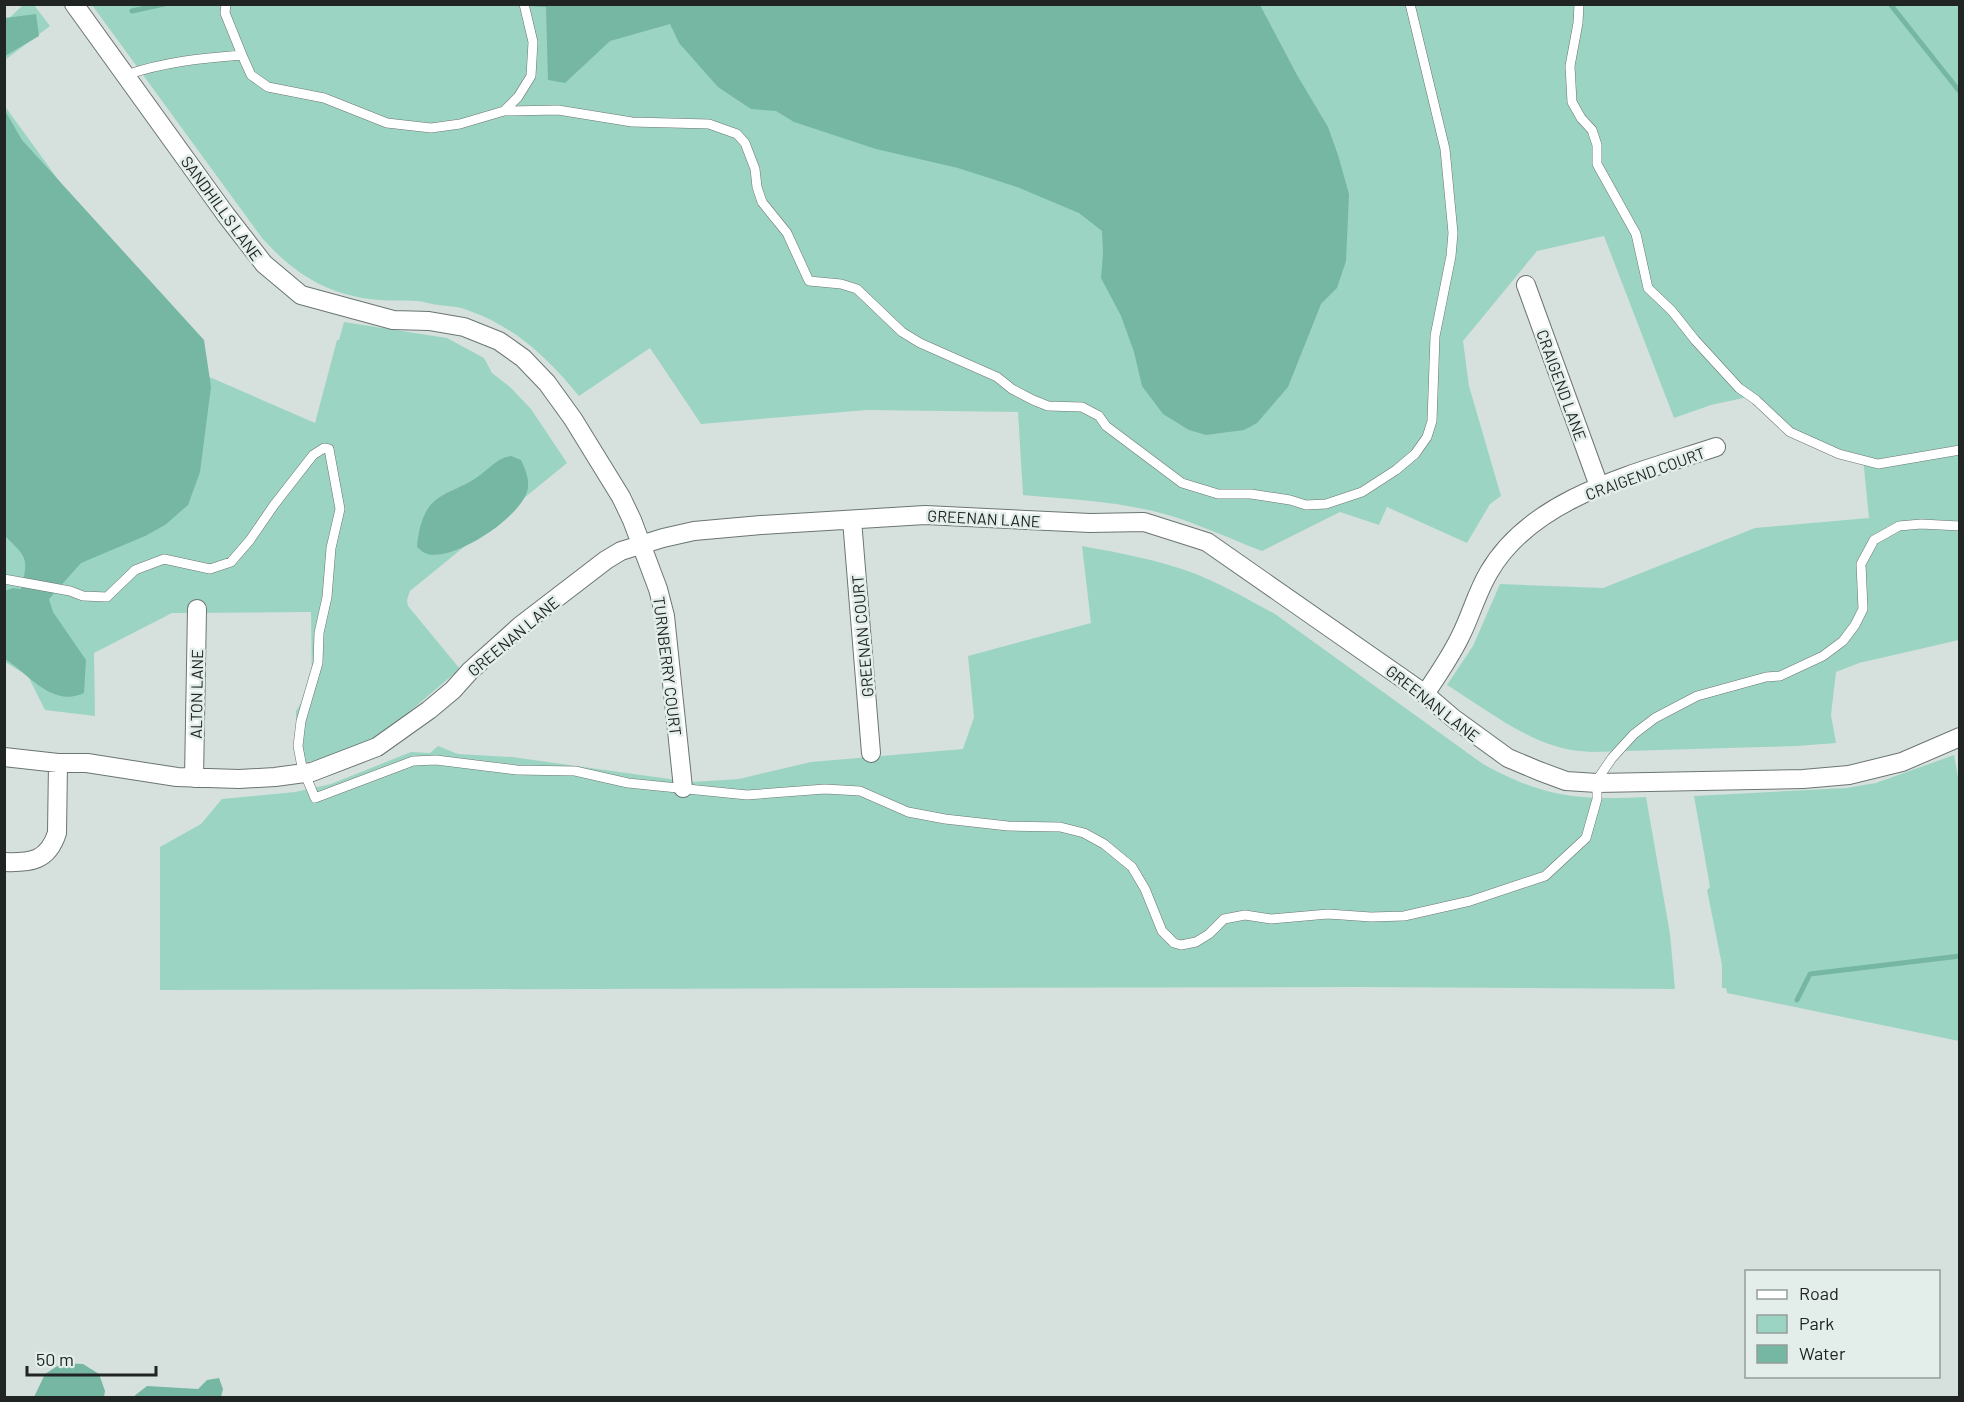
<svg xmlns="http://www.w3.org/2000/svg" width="1964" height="1402" font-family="Barlow,sans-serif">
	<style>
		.green { fill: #9cd4c3 }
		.water { fill: #75b7a3 }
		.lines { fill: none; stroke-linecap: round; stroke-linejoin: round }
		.stream { stroke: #75b7a3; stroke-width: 5 }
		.lane-casing { stroke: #6b7572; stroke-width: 10 }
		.street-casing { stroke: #6b7572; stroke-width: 20 }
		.lane { stroke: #fff; stroke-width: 9 }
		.street { stroke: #fff; stroke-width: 18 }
		.labels { text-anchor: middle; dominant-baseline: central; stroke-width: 5; stroke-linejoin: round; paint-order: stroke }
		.street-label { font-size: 16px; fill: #202422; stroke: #e3eeea }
	</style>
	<rect width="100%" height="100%" fill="#d6e1dd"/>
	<path class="green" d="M 23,5 L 34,5 L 50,26 L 5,60 L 5,22 Z
		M 92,5 L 1959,5 L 1959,640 L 1859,663 L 1836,672 L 1831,715 L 1836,743 L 1797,746 L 1592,752 C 1579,751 1567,750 1555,746 C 1520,736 1479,705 1447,685 L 1473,646 L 1500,584 L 1603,588 L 1755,528 L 1869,518 L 1863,458 L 1796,435 L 1748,397 L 1711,405 L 1674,418 L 1604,236 L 1537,251 L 1463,341 L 1469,386 L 1501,496 L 1490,504 L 1467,543 L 1387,507 L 1379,525 L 1340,512 L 1262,551 C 1225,537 1191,520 1153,511 C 1110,501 1067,499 1023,495 L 1018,412 L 867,410 L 701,424 L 650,348 L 579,396 C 545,355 512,324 461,308 C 453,306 445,306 438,305 C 430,304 423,301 416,301 C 404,300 391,301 379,300 C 329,296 294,274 262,238 Z
		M 4,105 L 198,372 L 315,423 L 337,340 L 339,340 L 344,322 L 447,338 L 484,358 L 492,373 L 510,387 L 531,409 L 567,463 L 410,591 L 407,600 L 408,606 L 460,669 C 430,693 401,722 367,742 C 349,753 317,761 296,764 L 296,711 L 312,686 L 311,612 L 172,613 L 94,653 L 95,716 L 45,710 L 28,676 L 5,662 Z
		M 1082,546 C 1120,553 1159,560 1196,574 C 1223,585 1249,600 1275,614 L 1483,764 C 1545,798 1577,800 1646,797 L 1670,934 L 1675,989 L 1357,987 L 160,990 L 160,847 L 201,824 L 222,799 L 295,792 L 331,784 L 411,752 L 430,753 L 438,746 L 458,754 L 512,757 L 691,782 L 739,779 L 811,762 L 963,749 L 974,717 L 968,656 L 1091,623 Z
		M 1954,755 L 1960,788 L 1959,1041 L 1727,993 L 1726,988 L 1722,988 L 1722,965 L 1707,890 L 1710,887 L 1694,796 L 1846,788 L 1876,783 Z"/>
	<path class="water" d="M 513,5 L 1260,5 L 1297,75 L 1328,127 L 1338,155 L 1349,194 L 1346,261 L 1337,288 L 1321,304 L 1288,387 L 1257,423 L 1244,430 L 1206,435 L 1189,430 L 1163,414 L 1142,386 L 1134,352 L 1121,316 L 1101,278 L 1103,254 L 1102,231 L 1079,213 L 1017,187 L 958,168 L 876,149 L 794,122 L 776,111 L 751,109 L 718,87 L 679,43 L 670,24 L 610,41 L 565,83 L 548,80 L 546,7 Z
		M 36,14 L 39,36 L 5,56 L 5,18 Z
		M 4,109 L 22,140 L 204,340 L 211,387 L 200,472 L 188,505 L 165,525 L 145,536 L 81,563 L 49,599 L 53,612 L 86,660 L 84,693 C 52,708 29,674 5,659 L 5,591 L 13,588 L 21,589 C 29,557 27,558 4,535 Z
		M 511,456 L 521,460 C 525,469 529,478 528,487 C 526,515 450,565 425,553 C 422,552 420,549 417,547 C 418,534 421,518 429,507 C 439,493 462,488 476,478 C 488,470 496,458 511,456 Z
		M 62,1363 L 83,1364 L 99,1374 L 105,1391 L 104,1397 L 34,1397 L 45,1374 Z
		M 219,1378 L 223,1389 L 221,1397 L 133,1397 L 147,1386 L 198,1389 L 207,1380 Z"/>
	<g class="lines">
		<path class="stream" d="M 1890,4 L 1960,92
			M 132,11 L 164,4
			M 1797,1000 L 1810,974 L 1960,956"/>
		<defs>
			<path id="lane" d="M 1579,4 L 1578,23 L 1570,66 L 1572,102 L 1581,118 L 1592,130 L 1597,145 L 1597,164 L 1636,234 L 1648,288 L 1672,311 L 1695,340 L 1739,388 L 1756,400 L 1790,432 L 1839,454 L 1878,464 L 1960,450
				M 242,55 L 251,75 L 268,87 L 324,98 L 387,123 L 431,128 L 460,124 L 504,111 L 518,97 L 531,76 L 533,42 L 524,4
				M 126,75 C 164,62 202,58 242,55 L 225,13 L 226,4
				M 504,111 L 558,110 L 632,122 L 709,124 L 737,134 L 745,143 L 755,169 L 757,187 L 762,202 L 787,233 L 809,281 L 841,284 L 857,289 L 902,332 L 920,343 L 997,377 L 1012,389 L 1033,400 L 1048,406 L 1082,407 L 1099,416 L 1106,426 L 1182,483 L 1218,494 L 1251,494 L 1290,500 L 1306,505 L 1326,504 L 1362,492 L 1396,470 L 1415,454 L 1427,437 L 1432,421 L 1435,336 L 1451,256 L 1453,233 L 1445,149 L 1410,4
				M 4,579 L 70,591 L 83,596 L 107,597 L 135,570 L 164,559 L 210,569 L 231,562 L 250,540 L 274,505 L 313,455 L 324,448 L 329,449 L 340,509 L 331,548 L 327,597 L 319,633 L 318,663 L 301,721 L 298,746 L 302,767 L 315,798 L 413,761 L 436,760 L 517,770 L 575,771 L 628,783 L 747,795 L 825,789 L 860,791 L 908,812 L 945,819 L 1008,826 L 1060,827 L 1084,833 L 1104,844 L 1132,867 L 1145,889 L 1162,931 L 1174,943 L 1181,945 L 1196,942 L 1209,934 L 1224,919 L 1245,915 L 1271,919 L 1328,914 L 1371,917 L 1404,916 L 1470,901 L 1545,876 L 1586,838 L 1597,799 L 1597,780 L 1612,758 L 1634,734 L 1655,718 L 1697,696 L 1766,677 L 1780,676 L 1823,656 L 1843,641 L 1855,625 L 1863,609 L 1861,564 L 1874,540 L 1899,526 L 1921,524 L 1960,526"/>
			<path id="street" d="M 74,4 L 226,215 L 264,264 L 301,295 L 393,320 L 429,321 L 464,327 L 499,341 L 523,358 L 547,383 L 573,419 L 621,497 L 632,520 L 658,589 L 665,616 L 683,788
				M 1526,285 L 1599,486
				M 852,520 L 871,753
				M 1425,694 C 1438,675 1451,656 1461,635 C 1471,615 1477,592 1489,572 C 1533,496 1638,473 1716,447
				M 4,757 L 58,763 L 87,763 L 177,777 L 239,779 L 275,777 L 312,772 L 377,747 L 429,710 L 453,690 L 470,671 L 520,626 L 606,560 L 621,551 L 663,538 L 694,531 L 761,525 L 925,515 L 1090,523 L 1144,522 L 1207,542 L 1425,694 L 1453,718 L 1508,758 L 1539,771 L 1566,781 L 1597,783 L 1803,779 L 1849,775 L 1902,762 L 1960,737
				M 194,778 L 197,609
				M 4,862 C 31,863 48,861 57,833 L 58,763"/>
		</defs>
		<use href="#lane" class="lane-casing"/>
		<use href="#street" class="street-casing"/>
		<use href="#lane" class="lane"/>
		<use href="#street" class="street"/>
	</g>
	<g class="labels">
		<g class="street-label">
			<text transform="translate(222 208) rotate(54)">SANDHILLS LANE</text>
			<text transform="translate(1562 385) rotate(70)">CRAIGEND LANE</text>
			<text transform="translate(1645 473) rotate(-20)">CRAIGEND COURT</text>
			<text transform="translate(984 518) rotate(3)">GREENAN LANE</text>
			<text transform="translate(513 636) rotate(-40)">GREENAN LANE</text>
			<text transform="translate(862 636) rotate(-95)">GREENAN COURT</text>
			<text transform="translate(668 666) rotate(83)">TURNBERRY COURT</text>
			<text transform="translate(196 694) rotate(-89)">ALTON LANE</text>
			<text transform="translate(1433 703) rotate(38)">GREENAN LANE</text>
		</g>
	</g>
	<rect width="1964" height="1402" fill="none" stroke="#202422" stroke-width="12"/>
	<rect x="1745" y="1270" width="195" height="108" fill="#e3eeea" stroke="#959d9a" stroke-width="1.5"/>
	<rect x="1757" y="1290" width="30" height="9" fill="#ffffff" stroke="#959d9a" stroke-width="1.5"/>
	<text x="1799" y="1300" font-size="18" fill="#202422">Road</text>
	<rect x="1757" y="1315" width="30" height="18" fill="#9cd4c3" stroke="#959d9a" stroke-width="1.5"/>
	<text x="1799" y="1330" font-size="18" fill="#202422">Park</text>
	<rect x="1757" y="1345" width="30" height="18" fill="#75b7a3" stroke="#959d9a" stroke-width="1.5"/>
	<text x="1799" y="1360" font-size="18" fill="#202422">Water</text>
	<path d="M27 1366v9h129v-9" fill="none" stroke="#202422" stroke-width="3"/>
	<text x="36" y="1366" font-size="18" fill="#202422" stroke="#e3eeea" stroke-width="4.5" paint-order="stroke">50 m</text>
</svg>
